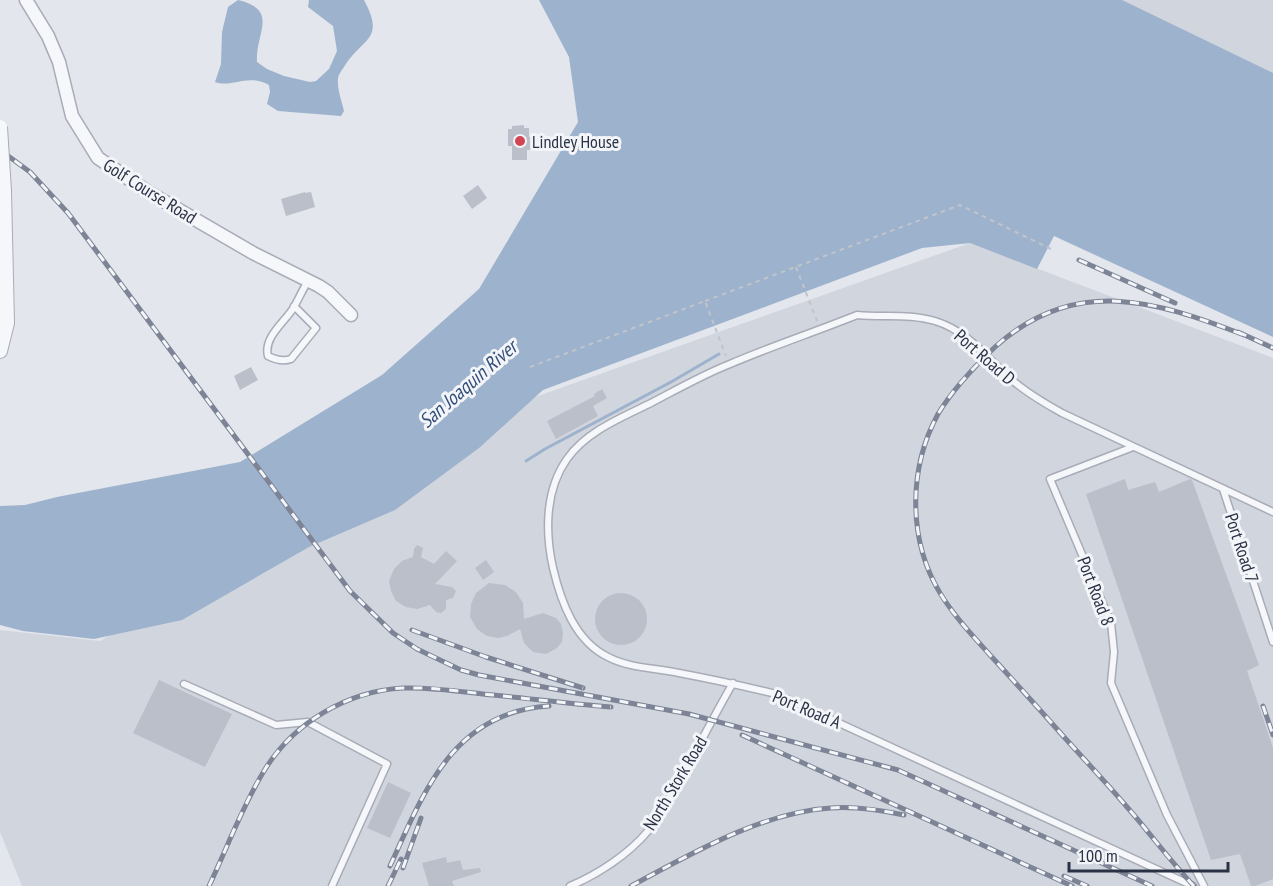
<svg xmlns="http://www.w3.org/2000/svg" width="1273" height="886" font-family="'PT Sans Narrow',sans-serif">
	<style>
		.built { fill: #d1d5de }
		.water { fill: #9db2cc }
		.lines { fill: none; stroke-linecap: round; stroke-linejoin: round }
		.stream { stroke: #9db2cc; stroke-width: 3 }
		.building { fill: #babfca }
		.service-casing { stroke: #a8acb7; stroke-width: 9 }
		.minor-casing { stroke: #a8acb7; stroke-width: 15 }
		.tertiary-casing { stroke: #a8acb7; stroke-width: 16 }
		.path { stroke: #c1c4cb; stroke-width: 2; stroke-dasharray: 4.5 4.5; stroke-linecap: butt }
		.service { stroke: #f6f7fa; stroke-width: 6 }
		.minor { stroke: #f6f7fa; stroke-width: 12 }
		.tertiary { stroke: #f6f7fa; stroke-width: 14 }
		.rail-casing { stroke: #7c8496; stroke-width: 5 }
		.rail { stroke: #f3f5f9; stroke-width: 3; stroke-dasharray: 9; stroke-linecap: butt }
		.tertiary-bridge-casing { stroke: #a8acb7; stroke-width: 16; stroke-linecap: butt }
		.tertiary-bridge { stroke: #f6f7fa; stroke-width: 14 }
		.poi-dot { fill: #d34553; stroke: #f3f5f9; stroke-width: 2 }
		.labels { text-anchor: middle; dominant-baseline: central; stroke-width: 6; stroke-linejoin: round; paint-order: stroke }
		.poi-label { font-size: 18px; fill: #2a3245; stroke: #f3f5f9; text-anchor: start }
		.street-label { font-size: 18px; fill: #2a3245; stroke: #f3f5f9 }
		.water-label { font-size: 20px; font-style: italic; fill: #324f7a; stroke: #f3f5f9 }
	</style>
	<rect width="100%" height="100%" fill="#e3e6ec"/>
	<path class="built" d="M 1102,0 L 1273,0 L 1273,94 Z
		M 970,243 L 1273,358 L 1273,886 L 22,886 L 0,832 L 0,630 L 100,641 L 365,488 L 535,397 Z"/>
	<path class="water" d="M 238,0 C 280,10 255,33 257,62 L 267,69 L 284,76 L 310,82 L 316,81 L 329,69 L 337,51 L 333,26 L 308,7 L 309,0 L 364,0 C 386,41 362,37 344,67 C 342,70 338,75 338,79 C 337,89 342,102 344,111 L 341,116 L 278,111 L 267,104 L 270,92 L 269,85 C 247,73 233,88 215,82 L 221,64 L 222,32 L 228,7 Z
		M 539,0 L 1122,0 L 1273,73 L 1273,337 L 1054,236 L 1037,269 L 970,243 L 922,248 L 543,390 L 479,448 L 395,510 L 309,547 L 182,620 L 94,639 L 23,631 L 0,625 L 0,506 L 25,505 L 57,497 L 240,462 L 382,375 L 479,289 L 578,122 L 569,57 Z"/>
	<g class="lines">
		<path class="stream" d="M 526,461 L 545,449 L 671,382 L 719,354"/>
	</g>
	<path class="building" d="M 524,125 L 524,128 L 529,128 L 529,137 L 532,137 L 533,150 L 527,150 L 527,160 L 512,160 L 512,146 L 508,146 L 508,129 L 512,129 L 512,126 Z
		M 478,185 L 487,198 L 472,209 L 463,196 Z
		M 305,192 L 305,193 L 311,192 L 315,207 L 286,216 L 281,199 Z
		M 251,367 L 258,380 L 240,390 L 234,376 Z
		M 602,389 L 607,398 L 593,406 L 598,416 L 556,439 L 547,421 L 595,396 L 594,394 Z
		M 1125,479 L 1128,490 L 1155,482 L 1159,492 L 1190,479 L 1192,480 L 1259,665 L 1247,671 L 1273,748 L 1273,879 L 1255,886 L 1251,886 L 1240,854 L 1211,860 L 1086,494 Z
		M 417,545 L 423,548 L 421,557 L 434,564 L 446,551 L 457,561 L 435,584 L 452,587 L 456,591 L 453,598 L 446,600 L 446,609 L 441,613 L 436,612 L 430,605 L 417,609 L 406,607 L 396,601 L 391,591 L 389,581 L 394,569 L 402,561 L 413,557 L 414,549 Z
		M 486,560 L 494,572 L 483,580 L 475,568 Z
		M 489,583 L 505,585 L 516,592 L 523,603 L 524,619 L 543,613 L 556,618 L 561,624 L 563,633 L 562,642 L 557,648 L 546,654 L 533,652 L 524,643 L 520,629 L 507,636 L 498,638 L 487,636 L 477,629 L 470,617 L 471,604 L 476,593 Z
		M595 619a26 26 0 1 1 52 0a26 26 0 1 1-52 0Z
		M 159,680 L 232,714 L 205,767 L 133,733 Z
		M 388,782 L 411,793 L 390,838 L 367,828 Z
		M 446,857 L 447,863 L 460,860 L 463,870 L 480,868 L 481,872 L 452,881 L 454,886 L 429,886 L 422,863 Z"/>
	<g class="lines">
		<defs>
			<path id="service" d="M 294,306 L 316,328 L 291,359 C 283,362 276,360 268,356 C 263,337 286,321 294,307 C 299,298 303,289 308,281
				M 1133,447 L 1050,479 L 1111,623 L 1114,652 L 1111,683 L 1167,815 L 1204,886
				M 1223,489 L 1273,642
				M 184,684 L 276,725 L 308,722 L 387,764 L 332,886
				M 570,886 C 597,875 629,854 648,831 C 658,819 665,805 673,792 C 694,756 712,719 733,683
				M 1193,886 L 776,694 C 743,686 711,679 679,673 C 655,668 629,668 608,657 C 575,641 561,602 553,568 C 545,532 545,490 567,459 C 586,432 620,418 649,404 C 676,390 702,375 730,364 C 772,346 815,332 857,315 C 883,318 909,313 935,321 C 968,331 987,358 1012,380 C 1027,393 1044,403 1062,413 L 1273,512"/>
			<path id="minor" d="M 26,0 L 48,36 L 59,62 L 72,116 L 98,158 L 148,192 L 253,253 L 319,286 L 328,292 L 351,315"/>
			<path id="tertiary" d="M 0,351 L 7,323 L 4,191"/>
		</defs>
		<use href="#service" class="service-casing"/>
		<use href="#minor" class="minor-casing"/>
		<use href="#tertiary" class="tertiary-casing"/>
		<path class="path" d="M 796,267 L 817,321
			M 705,301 L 960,205 L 1051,249
			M 530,367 L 705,301 L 726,356"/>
		<use href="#service" class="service"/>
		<use href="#minor" class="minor"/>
		<use href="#tertiary" class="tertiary"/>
		<defs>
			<path id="rail" d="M 0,150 L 30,172 L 68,213 L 350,591 L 393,633 L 417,649 L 461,670 L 479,675 L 689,714 L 898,770 L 1152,886
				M 1079,260 L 1175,303
				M 1238,332 L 1273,348
				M 412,630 L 486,657 L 583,688
				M 1263,706 L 1273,735
				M 742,735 L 1072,886
				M 390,866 C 424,792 453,712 549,706
				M 403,868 L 421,818
				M 1064,876 L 1087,886
				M 209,886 C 227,848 242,807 264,771 C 293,723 347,691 403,688 C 433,687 464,692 493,695 C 533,699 572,704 611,707
				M 388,886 L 401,859
				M 631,886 C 691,854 762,812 831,808 C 856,806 880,810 904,815
				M 1194,886 C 1170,861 1150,833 1127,807 C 1104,780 1079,754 1056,728 C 1034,703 1012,679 990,655 C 972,635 954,616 940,593 C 908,540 908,469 938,414 C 953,389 974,367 995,347 C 1075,275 1156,301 1244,335"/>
		</defs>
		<use href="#rail" class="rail-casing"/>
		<use href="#rail" class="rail"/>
		<defs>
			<path id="tertiary-bridge" d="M 0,127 L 4,191"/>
		</defs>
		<use href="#tertiary-bridge" class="tertiary-bridge-casing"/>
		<use href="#tertiary-bridge" class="tertiary-bridge"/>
	</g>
	<circle class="poi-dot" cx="520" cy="141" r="6"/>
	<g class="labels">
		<g class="poi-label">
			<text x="532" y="141">Lindley House</text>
		</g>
		<g class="street-label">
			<text transform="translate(150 191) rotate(32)">Golf Course Road</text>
			<text transform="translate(985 357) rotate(41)">Port Road D</text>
			<text transform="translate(1242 548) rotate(72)">Port Road 7</text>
			<text transform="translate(1096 591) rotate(69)">Port Road 8</text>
			<text transform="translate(807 709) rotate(23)">Port Road A</text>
			<text transform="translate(675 783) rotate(-59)">North Stork Road</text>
		</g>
		<g class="water-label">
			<text transform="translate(468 384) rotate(-41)">San Joaquin River</text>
		</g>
	</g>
	<path d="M1069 862v9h159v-9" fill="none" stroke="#2a3245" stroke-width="3"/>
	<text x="1078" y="862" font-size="18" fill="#2a3245" stroke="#f3f5f9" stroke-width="4.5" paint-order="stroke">100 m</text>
</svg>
